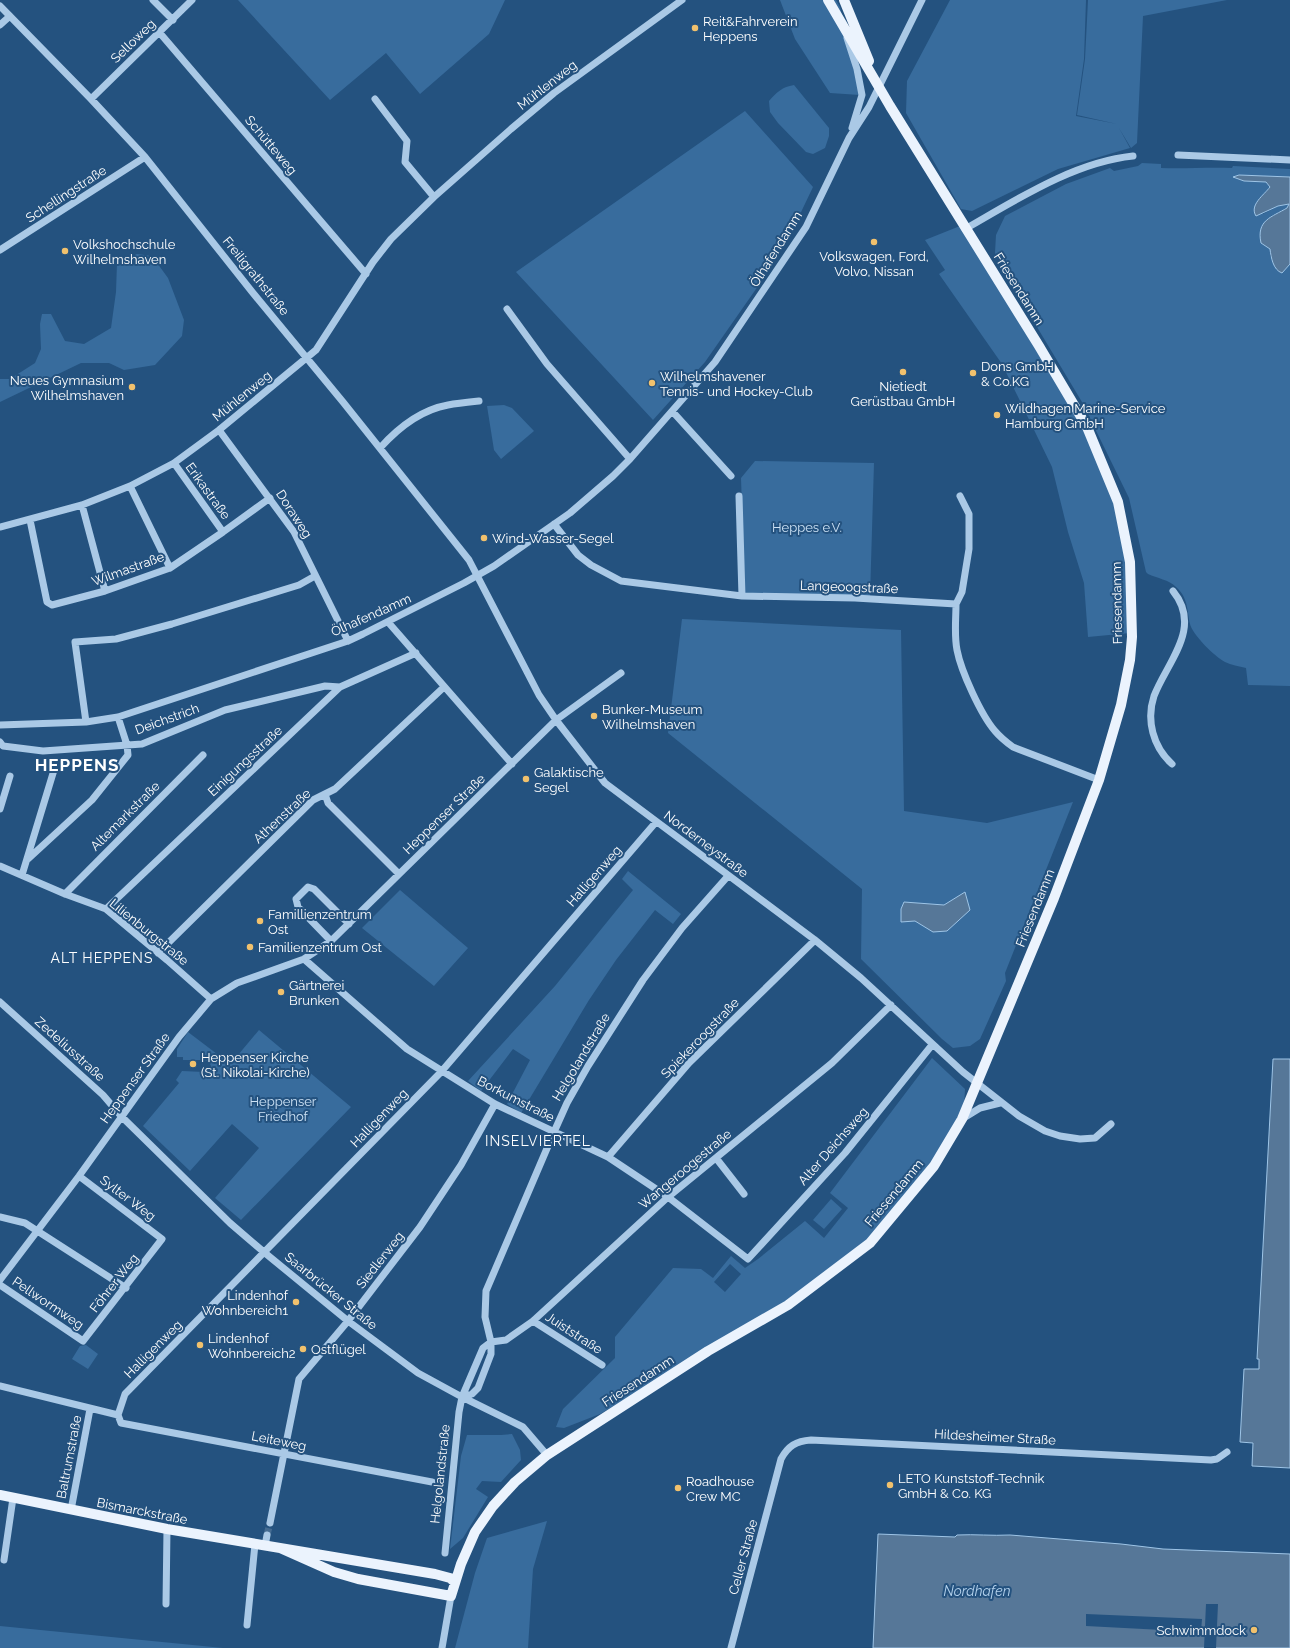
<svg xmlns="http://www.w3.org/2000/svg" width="1290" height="1648" font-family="Raleway,sans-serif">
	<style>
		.green { fill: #386c9d; fill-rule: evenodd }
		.water { fill: #567798; stroke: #9ec5e7 }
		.pier { fill: #24527f }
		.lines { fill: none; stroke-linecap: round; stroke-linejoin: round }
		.minor-tunnel { stroke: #456c92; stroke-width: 7; stroke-dasharray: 7 3.5; stroke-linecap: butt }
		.minor { stroke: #aac9e6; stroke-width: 7 }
		.major { stroke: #ebf3fd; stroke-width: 10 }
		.poi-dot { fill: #f1c16d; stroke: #24527f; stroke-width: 1.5 }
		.labels { text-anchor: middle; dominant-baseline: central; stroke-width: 4; stroke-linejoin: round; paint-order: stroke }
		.poi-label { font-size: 13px; fill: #fff; stroke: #24527f; text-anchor: start }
		.street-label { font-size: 13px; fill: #fff; stroke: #24527f }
		.park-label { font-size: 13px; fill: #cde2f5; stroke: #24527f }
		.neighbourhood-label { font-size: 14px; letter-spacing: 1px; fill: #fff; stroke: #24527f }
		.water-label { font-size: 14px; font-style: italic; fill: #b5d3ee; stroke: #24527f }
		.district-label { font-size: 17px; font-weight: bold; letter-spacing: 1px; fill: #fff; stroke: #24527f }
	</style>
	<rect width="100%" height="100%" fill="#24527f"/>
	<path class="green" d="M 238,0 L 505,0 L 489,34 L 420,94 L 386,53 L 330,100 Z
		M 780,0 L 836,0 L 840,7 L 860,95 L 830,93 L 795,39 Z
		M 950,0 L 1086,0 L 1084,59 L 1076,116 L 1117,124 L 1077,115 L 1085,59 L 1088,0 L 1227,0 L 1143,16 L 1137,143 L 1131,148 L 1119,128 L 1130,148 L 1058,169 L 972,211 L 961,209 L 906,113 L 907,81 Z
		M 794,85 L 829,128 L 829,136 L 825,148 L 813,154 L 806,152 L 778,123 L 770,112 L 769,101 C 777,92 782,87 794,85 Z
		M 745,111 L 813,187 L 792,231 L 756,289 L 705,362 L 653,420 L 516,272 Z
		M 1142,163 L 1161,164 L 1161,168 C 1184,169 1207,167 1232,168 L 1233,166 L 1290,169 L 1290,177 L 1239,175 L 1234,177 L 1244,181 L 1266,182 L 1270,187 L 1259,200 L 1263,214 L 1278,206 L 1289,204 L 1287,208 L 1271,216 L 1261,243 L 1270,249 L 1270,256 L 1282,273 L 1290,264 L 1290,686 L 1248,685 L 1246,668 C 1239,666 1231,665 1225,662 C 1215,657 1192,634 1190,624 C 1187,610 1188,597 1176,587 C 1169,580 1157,578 1148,574 L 1146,572 L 1129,498 L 1082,402 L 1025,307 L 995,253 L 996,235 L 1005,216 L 1066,184 L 1110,168 L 1114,171 L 1138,166 Z
		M 960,226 L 1084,428 L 1115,503 L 1127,563 L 1130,633 L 1088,637 L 1084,583 L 1068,532 L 1052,467 L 1002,364 L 939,274 L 945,270 L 925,240 Z
		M 137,254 L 152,256 L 168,278 L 184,320 L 182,336 L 155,365 L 124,370 L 109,363 L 81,363 L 0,402 L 0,379 L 10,379 L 35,363 L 41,349 L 40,324 L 42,314 L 51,314 L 65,341 L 84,344 L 111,328 L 116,292 L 117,263 Z
		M 504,405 L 512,408 L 534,431 L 501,459 L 494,450 L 487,406 Z
		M 755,461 L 874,463 L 870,597 L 745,595 L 741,478 Z
		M 682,619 L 901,630 L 904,811 L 987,823 L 1073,802 L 1005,973 L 1006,981 L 980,1039 L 970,1046 L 953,1048 L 942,1039 L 861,959 L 862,889 L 668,733 Z
		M 628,871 L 681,914 L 673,924 L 655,910 L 616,960 L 589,1000 L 521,1113 L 507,1104 L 530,1060 L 513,1049 L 481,1091 L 468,1081 L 555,986 L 633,890 L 622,879 Z
		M 400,890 L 468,948 L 434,986 L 362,928 Z
		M 259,1030 L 351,1107 L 241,1220 L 215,1198 L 259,1148 L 232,1124 L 190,1171 L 143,1126 L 179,1083 L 176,1080 L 182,1071 L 204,1072 L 209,1070 L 211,1066 L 209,1062 L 205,1060 L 183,1060 L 183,1057 L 177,1057 L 177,1049 L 188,1032 L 217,1054 L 233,1061 Z
		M 932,1058 L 965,1089 L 964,1107 L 933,1165 L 869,1241 L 787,1304 L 600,1414 L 564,1428 L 556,1427 L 563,1409 L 615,1358 L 615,1337 L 673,1268 L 701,1269 L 713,1278 L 731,1256 L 745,1268 L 758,1259 L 805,1221 L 824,1238 L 848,1208 L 830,1193 ZM 730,1264 L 741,1274 L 725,1292 L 714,1282 Z
		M 831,1199 L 842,1209 L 824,1229 L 813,1220 Z
		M 86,1345 L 98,1354 L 88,1369 L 72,1359 L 80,1346 Z
		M 512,1434 L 520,1450 L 521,1460 L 501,1482 L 482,1481 L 476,1489 L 488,1497 L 463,1538 L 450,1549 L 461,1456 L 467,1435 L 501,1435 Z
		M 547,1521 L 533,1569 L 528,1648 L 455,1648 L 475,1573 L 487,1538 Z
		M 0,1626 L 223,1648 L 0,1648 Z"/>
	<path class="water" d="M 1239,175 L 1290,177 L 1290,264 L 1282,273 C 1273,270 1271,257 1270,249 L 1261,243 C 1256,220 1272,217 1287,208 L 1289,204 L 1278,206 L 1256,216 C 1249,205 1264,195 1270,187 L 1266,182 L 1244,181 L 1233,177 Z
		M 965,892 L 970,910 L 947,931 L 933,932 L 915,921 L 901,922 L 901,909 L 904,902 L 944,905 Z
		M 1273,1059 L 1290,1059 L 1290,1468 L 1252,1466 L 1253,1443 L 1240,1442 L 1244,1369 L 1259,1369 L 1259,1359 L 1257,1359 Z
		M 878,1534 L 955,1537 L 957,1535 C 975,1534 992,1536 1010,1535 L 1121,1544 L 1163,1549 L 1290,1554 L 1290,1648 L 873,1648 Z"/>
	<path class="pier" d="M 1206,1604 L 1218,1604 L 1216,1648 L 1204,1648 Z
		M 1086,1614 L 1202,1619 L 1201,1632 L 1086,1626 Z"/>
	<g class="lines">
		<path class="minor-tunnel" d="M 432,1482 L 445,1484
			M 267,1535 L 270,1523"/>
		<path class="minor" d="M 153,0 L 173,20
			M 0,6 L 91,99 L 145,157 L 253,293 L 343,402 L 469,560 L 539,695 L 556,720 L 605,783 L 815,940 L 861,978 L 963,1072 L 1019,1116 L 1045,1131 L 1060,1136 L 1080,1139 L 1095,1138 L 1111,1124
			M 0,25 L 10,16
			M 159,32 L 366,274
			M 847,38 L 857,69 L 862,95 L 852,128
			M 91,99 L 192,0
			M 375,99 L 407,141 L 405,162 L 434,197
			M 1178,155 L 1290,160
			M 965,229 C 1016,200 1074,162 1133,156
			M 0,250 L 145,157
			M 507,309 L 547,364 L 630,459
			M 672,411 L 731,476
			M 219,430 L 294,532 L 348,641
			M 380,448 C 398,428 420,410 448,405 C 458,403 469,402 479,401
			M 174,463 L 223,532
			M 130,486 L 170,568
			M 739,496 L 742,596
			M 82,505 L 105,591
			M 30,520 L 47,602 L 52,605 L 105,591 L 170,568 L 223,532 L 270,498
			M 554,524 L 578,555 L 591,565 L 621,581 L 742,596 L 855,598 L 956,604 C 956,619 954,635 957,650 C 961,671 981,715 995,731 C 1000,737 1006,742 1013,747 L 1099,780
			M 0,527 L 82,505 L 130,486 L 174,463 L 219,430 L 316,350 L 373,262 L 391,239 L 434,197 L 511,129 L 554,93 L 682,0
			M 956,604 L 962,592 L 969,549 L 969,514 L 960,496
			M 388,622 L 512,764
			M 86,722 L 75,642 L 116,639 L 172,624 L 299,585 L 315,576
			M 0,725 L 86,722 L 118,717 L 348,641 L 363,634 L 464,583 L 494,566 L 570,513 L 613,476 L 630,459 L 715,362 L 806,227 L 849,138 L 869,107 L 922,0
			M 0,742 L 3,746 L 43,751 L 142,744 L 225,710 L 325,686 L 340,687
			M 1172,764 C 1153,747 1146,720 1154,696 C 1167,662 1203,628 1173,591
			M 325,794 L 328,803 L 399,874
			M 0,809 L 10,776
			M 28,859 L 92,800 L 128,755 L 127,745 L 118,717
			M 0,866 L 65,894 L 106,909 L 167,960 L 211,999
			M 22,875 L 54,770
			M 65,894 L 203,755
			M 106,909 L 340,687 L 416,653
			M 331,941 L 298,907 L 296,899 L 308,887 L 314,889 L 349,924
			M 158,953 L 313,800 L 335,789 L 444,687
			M 304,959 L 407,1049 L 495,1104 L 608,1157 L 668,1197 L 748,1259 L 845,1153 L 932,1045
			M 0,1002 L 103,1095 L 121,1116 L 230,1223 L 265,1253 L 348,1321 L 418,1373 L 462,1397 L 523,1427 L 547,1455
			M 962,1119 L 980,1108 L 1000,1103
			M 608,1157 L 689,1063 L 815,940
			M 716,1158 L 744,1194
			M 0,1217 L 25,1223 L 126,1288
			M 0,1280 L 79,1176 L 179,1037 L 211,999 L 237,983 L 304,959 L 331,941 L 556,720 L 621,673
			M 0,1285 L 83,1341 L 162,1239 L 79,1176
			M 533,1321 L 602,1365
			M 0,1386 L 118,1415
			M 462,1397 L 472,1394 L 478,1388 L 491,1354 L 491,1342 L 485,1317 L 486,1291 L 554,1132 L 567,1103 L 588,1066 L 643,980 L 682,928 L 728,876
			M 432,1482 L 121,1423 L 118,1415 L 125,1394 L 441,1072 L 656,822
			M 71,1510 L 90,1409
			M 270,1523 L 299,1379 L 348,1321 L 420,1227 L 461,1165 L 495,1104
			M 265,1546 L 267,1535
			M 445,1553 L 459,1412 L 462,1397 L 483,1348 L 491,1342 L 506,1340 L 533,1321 L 668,1197 L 832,1063 L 891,1005
			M 4,1560 L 13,1498
			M 166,1604 L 167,1529
			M 247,1625 L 255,1544
			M 442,1648 L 451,1596
			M 731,1648 L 781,1459 C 788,1446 796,1441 811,1440 L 1211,1460 L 1217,1459 L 1227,1452"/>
		<path class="major" d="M 844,0 L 869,61
			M 0,1495 L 167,1529 L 435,1574 L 450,1578 L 455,1582
			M 280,1548 L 334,1572 L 358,1579 L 451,1596 L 461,1564 L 475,1532 L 493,1506 L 515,1482 L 547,1455 L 708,1351 L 788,1305 L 870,1243 L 934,1166 L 962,1119 L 1054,898 L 1099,780 L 1121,705 L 1130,660 L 1132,637 L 1130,562 L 1118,502 L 1087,427 L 1039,346 L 890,106 L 828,0"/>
	</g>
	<g class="poi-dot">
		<circle cx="695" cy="28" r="4"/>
		<circle cx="874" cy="242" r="4"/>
		<circle cx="65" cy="251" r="4"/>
		<circle cx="903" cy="372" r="4"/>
		<circle cx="973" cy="373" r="4"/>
		<circle cx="652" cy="383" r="4"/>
		<circle cx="132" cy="387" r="4"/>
		<circle cx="997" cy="415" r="4"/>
		<circle cx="484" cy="538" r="4"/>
		<circle cx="594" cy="716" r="4"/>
		<circle cx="526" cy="779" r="4"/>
		<circle cx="260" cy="921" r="4"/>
		<circle cx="250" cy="947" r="4"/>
		<circle cx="281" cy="992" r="4"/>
		<circle cx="193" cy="1064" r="4"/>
		<circle cx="296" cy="1302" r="4"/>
		<circle cx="200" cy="1345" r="4"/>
		<circle cx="303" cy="1349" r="4"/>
		<circle cx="890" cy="1485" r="4"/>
		<circle cx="678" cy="1488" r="4"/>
		<circle cx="1254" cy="1630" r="4"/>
	</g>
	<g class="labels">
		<g class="poi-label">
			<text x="703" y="21">Reit&amp;Fahrverein<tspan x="703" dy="15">Heppens</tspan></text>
			<text x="73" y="244">Volkshochschule<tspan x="73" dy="15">Wilhelmshaven</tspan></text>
			<text x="874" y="256" text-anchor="middle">Volkswagen, Ford,<tspan x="874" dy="15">Volvo, Nissan</tspan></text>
			<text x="981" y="366">Dons GmbH<tspan x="981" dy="15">&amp; Co.KG</tspan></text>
			<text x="660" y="376">Wilhelmshavener<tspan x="660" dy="15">Tennis- und Hockey-Club</tspan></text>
			<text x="124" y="380" text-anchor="end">Neues Gymnasium<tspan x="124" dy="15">Wilhelmshaven</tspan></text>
			<text x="903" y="386" text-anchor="middle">Nietiedt<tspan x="903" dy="15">Gerüstbau GmbH</tspan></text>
			<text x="1005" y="408">Wildhagen Marine-Service<tspan x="1005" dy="15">Hamburg GmbH</tspan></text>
			<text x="492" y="538">Wind-Wasser-Segel</text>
			<text x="602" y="709">Bunker-Museum<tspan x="602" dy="15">Wilhelmshaven</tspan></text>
			<text x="534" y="772">Galaktische<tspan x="534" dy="15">Segel</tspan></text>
			<text x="268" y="914">Famillienzentrum<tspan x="268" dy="15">Ost</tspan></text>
			<text x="258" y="947">Familienzentrum Ost</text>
			<text x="289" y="985">Gärtnerei<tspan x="289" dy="15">Brunken</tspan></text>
			<text x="201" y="1057">Heppenser Kirche<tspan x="201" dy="15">(St. Nikolai-Kirche)</tspan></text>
			<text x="288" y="1295" text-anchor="end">Lindenhof<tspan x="288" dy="15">Wohnbereich1</tspan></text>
			<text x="208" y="1338">Lindenhof<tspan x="208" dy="15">Wohnbereich2</tspan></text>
			<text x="311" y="1349">Ostflügel</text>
			<text x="898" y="1478">LETO Kunststoff-Technik<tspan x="898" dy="15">GmbH &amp; Co. KG</tspan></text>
			<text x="686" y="1481">Roadhouse<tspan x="686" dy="15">Crew MC</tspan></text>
			<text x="1246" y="1630" text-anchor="end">Schwimmdock</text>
		</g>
		<g class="street-label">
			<text transform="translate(133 41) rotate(-44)">Selloweg</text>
			<text transform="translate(547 85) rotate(-38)">Mühlenweg</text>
			<text transform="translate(271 145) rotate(50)">Schütteweg</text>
			<text transform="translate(66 194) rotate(-33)">Schellingstraße</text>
			<text transform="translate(776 249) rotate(-58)">Ölhafendamm</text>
			<text transform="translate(256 276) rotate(51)">Freiligrathstraße</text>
			<text transform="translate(1019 289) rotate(58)">Friesendamm</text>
			<text transform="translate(242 396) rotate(-39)">Mühlenweg</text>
			<text transform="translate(208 491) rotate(54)">Erikastraße</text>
			<text transform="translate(294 514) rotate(57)">Doraweg</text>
			<text transform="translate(128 569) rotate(-20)">Wilmastraße</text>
			<text transform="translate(849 587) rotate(2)">Langeoogstraße</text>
			<text transform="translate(1117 603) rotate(-91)">Friesendamm</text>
			<text transform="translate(371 615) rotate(-24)">Ölhafendamm</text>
			<text transform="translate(167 719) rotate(-20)">Deichstrich</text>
			<text transform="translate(245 761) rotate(-43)">Einigungsstraße</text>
			<text transform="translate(444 814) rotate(-44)">Heppenser Straße</text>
			<text transform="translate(125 816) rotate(-45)">Altemarkstraße</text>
			<text transform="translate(282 816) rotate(-43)">Athenstraße</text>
			<text transform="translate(706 844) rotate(37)">Norderneystraße</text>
			<text transform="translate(594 876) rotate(-49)">Halligenweg</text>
			<text transform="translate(1035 908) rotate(-68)">Friesendamm</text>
			<text transform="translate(149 932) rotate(39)">Lilienburgstraße</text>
			<text transform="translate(700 1038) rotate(-46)">Spiekeroogstraße</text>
			<text transform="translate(70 1049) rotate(42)">Zedeliusstraße</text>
			<text transform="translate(581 1057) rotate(-59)">Helgolandstraße</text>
			<text transform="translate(135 1078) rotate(-54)">Heppenser Straße</text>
			<text transform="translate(516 1099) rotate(27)">Borkumstraße</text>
			<text transform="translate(379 1118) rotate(-46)">Halligenweg</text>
			<text transform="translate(833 1146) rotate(-49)">Alter Deichsweg</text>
			<text transform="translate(685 1169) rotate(-40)">Wangeroogestraße</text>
			<text transform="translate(894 1193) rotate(-50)">Friesendamm</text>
			<text transform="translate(128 1198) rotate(37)">Sylter Weg</text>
			<text transform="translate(380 1260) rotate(-52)">Siedlerweg</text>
			<text transform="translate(114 1283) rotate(-52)">Föhrer Weg</text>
			<text transform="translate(331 1291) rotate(39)">Saarbrücker Straße</text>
			<text transform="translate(48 1303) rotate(34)">Pellwormweg</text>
			<text transform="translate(574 1333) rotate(33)">Juiststraße</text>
			<text transform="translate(153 1349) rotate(-45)">Halligenweg</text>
			<text transform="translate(638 1381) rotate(-33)">Friesendamm</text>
			<text transform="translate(995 1437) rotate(3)">Hildesheimer Straße</text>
			<text transform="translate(279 1441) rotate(11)">Leiteweg</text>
			<text transform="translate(69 1457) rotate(-79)">Baltrumstraße</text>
			<text transform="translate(440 1474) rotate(-84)">Helgolandstraße</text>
			<text transform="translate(142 1511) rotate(11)">Bismarckstraße</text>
			<text transform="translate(743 1557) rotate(-75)">Celler Straße</text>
		</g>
		<g class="park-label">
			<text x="807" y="527">Heppes e.V.</text>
			<text x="283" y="1101">Heppenser<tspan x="283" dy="15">Friedhof</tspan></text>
		</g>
		<g class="neighbourhood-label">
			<text x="102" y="958">ALT HEPPENS</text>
			<text x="538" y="1141">INSELVIERTEL</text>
		</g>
		<g class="water-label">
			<text x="977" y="1591">Nordhafen</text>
		</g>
		<g class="district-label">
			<text x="77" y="765">HEPPENS</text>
		</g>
	</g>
</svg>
